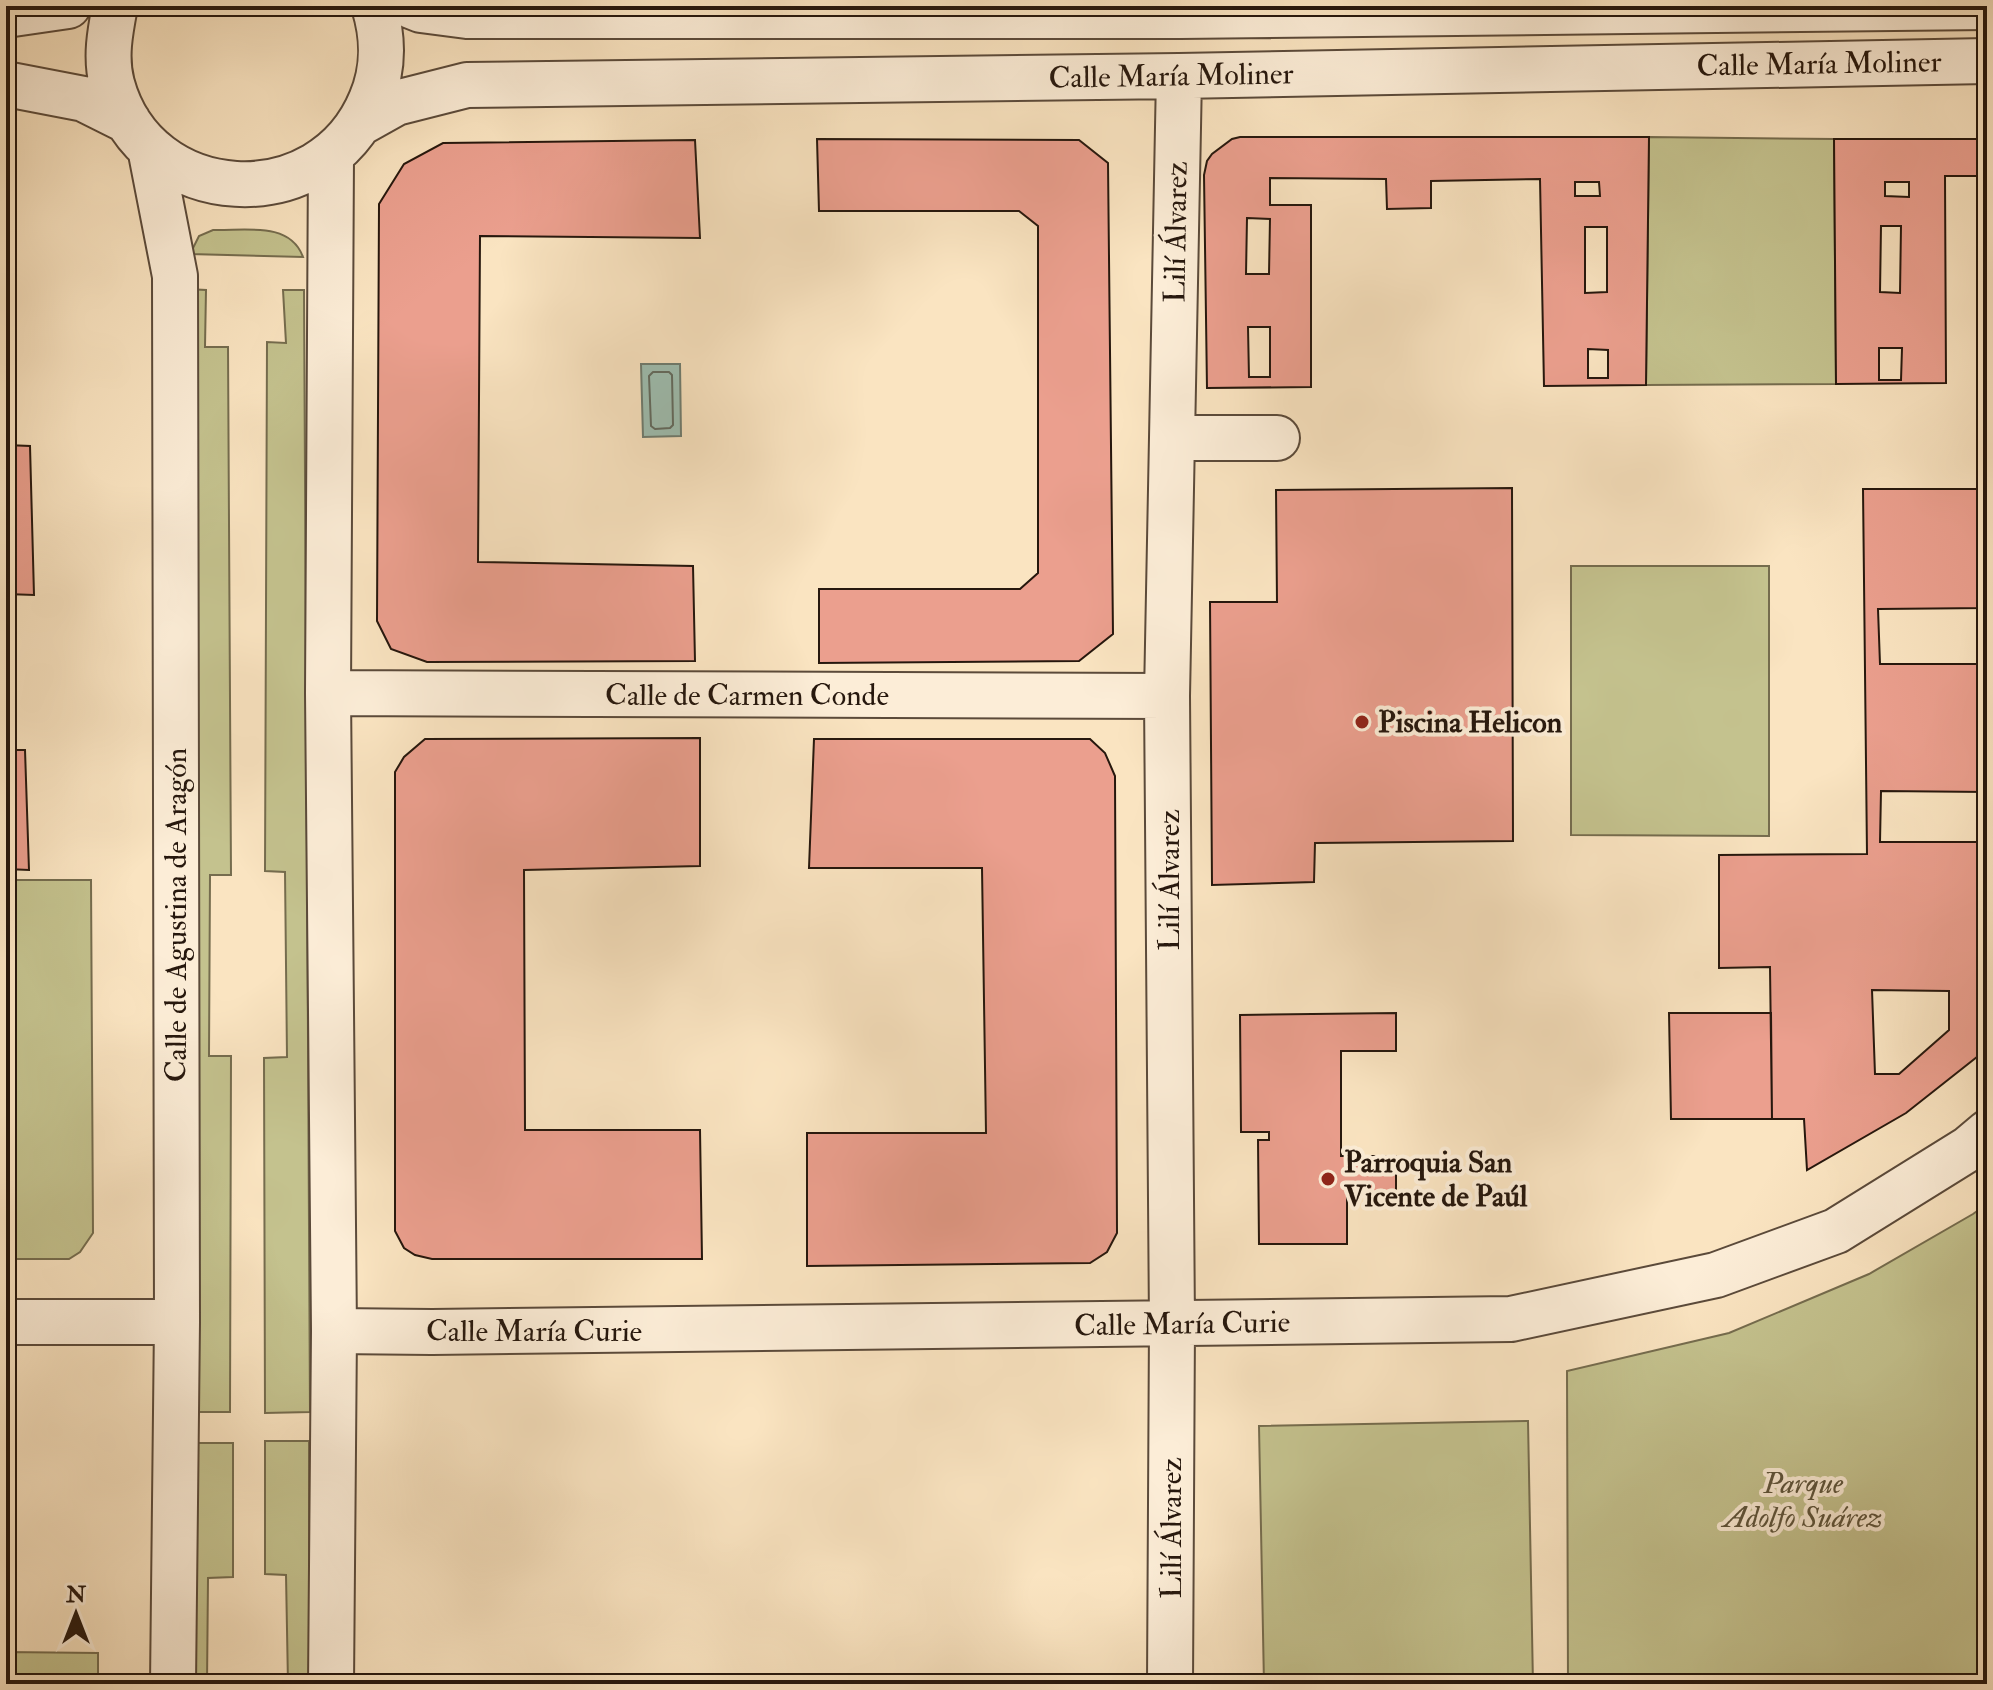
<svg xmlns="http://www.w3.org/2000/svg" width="1993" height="1690" font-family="'IM FELL Double Pica',serif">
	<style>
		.green { fill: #c4c28e; stroke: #756c4e; stroke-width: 2 }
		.water { fill: #9ebfb2; stroke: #6e7c70; stroke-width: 2 }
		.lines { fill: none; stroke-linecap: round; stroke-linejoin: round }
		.shore { stroke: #626b60; stroke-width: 2 }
		.building { fill: #eb9f8e; stroke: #26170d; stroke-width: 2; fill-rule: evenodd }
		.minor-casing { stroke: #5b4a3a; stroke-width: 48 }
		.minor { stroke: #fcedd7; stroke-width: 44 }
		.poi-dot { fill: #8f2418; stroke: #fcedd7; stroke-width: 3 }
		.labels { text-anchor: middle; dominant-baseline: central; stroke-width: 8; stroke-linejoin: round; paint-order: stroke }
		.street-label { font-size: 30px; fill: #26170d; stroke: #fcedd7 }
		.poi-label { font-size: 30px; font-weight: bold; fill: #26170d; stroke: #fcedd7; text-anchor: start }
		.park-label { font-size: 30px; font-style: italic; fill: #5d533a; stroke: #fcedd7 }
	</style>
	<rect width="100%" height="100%" fill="#fae4c1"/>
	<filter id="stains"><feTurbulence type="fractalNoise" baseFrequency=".0025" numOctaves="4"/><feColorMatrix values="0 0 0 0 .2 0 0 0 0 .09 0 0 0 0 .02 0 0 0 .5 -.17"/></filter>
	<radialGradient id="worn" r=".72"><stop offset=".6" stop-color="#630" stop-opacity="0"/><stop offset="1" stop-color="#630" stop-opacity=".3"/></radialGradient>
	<path class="green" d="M 1649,137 L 1834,139 L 1836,384 L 1646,385 Z
		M 213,230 C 245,231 290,221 303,257 L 190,254 L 199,236 Z
		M 186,289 L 206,290 L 205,347 L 228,347 L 231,875 L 210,875 L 209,1056 L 231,1056 L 230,1412 L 186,1412 Z
		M 283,290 L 304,290 L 310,1412 L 265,1413 L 264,1058 L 287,1057 L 285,872 L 265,871 L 267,342 L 286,343 Z
		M 1571,566 L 1769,566 L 1769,836 L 1571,835 Z
		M 6,880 L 91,880 L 93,1233 L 80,1252 L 69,1259 L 6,1259 Z
		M 1987,1204 L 1987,1684 L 1568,1684 L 1567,1371 L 1729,1333 L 1869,1274 L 1973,1214 Z
		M 1528,1421 L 1533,1684 L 1264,1684 L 1259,1426 Z
		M 265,1441 L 309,1441 L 309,1684 L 288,1684 L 286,1575 L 265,1574 Z
		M 189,1443 L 233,1443 L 233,1577 L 208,1578 L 207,1684 L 189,1684 Z
		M 6,1652 L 98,1653 L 98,1684 L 6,1684 Z"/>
	<path class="water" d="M 641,364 L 680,364 L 681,436 L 643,437 Z"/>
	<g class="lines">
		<path class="shore" d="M 653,372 L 669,372 L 672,375 L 673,425 L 670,428 L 655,429 L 651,426 L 649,376 Z"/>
	</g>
	<path class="building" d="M 1240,137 L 1649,137 L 1646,385 L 1544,386 L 1540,179 L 1431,181 L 1431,208 L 1387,209 L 1386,179 L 1270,178 L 1270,205 L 1311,205 L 1311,387 L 1207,388 L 1204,175 L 1207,161 L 1212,154 L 1232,139 ZM 1575,182 L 1599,182 L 1600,196 L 1575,196 ZM 1247,218 L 1270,219 L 1269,274 L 1246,274 ZM 1585,227 L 1607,227 L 1607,292 L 1585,293 ZM 1248,327 L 1270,327 L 1270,377 L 1249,377 ZM 1588,349 L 1608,350 L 1608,378 L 1588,378 Z
		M 817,139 L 1079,140 L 1108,163 L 1113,634 L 1079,661 L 819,663 L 819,589 L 1020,589 L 1038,573 L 1038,226 L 1019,211 L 819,211 Z
		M 1834,139 L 1987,139 L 1987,176 L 1945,176 L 1946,383 L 1836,384 ZM 1885,182 L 1909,182 L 1909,197 L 1885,196 ZM 1881,226 L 1901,226 L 1900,293 L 1880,292 ZM 1879,348 L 1902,348 L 1901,380 L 1879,380 Z
		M 695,140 L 700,238 L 480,236 L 478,562 L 693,566 L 695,661 L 427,662 L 391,649 L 377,621 L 379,204 L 404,164 L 443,143 Z
		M 6,445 L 30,446 L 34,595 L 6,594 Z
		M 1512,488 L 1513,841 L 1315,843 L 1314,882 L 1212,885 L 1210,602 L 1277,602 L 1276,490 Z
		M 1863,489 L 1987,489 L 1987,608 L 1878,609 L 1880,664 L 1987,664 L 1987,792 L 1881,791 L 1880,842 L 1987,842 L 1987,1049 L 1906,1113 L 1807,1170 L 1804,1119 L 1772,1119 L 1770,967 L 1719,968 L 1719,855 L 1867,854 ZM 1872,990 L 1949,991 L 1949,1030 L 1899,1074 L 1875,1074 Z
		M 700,738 L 700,866 L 524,870 L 525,1130 L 700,1130 L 702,1259 L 432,1259 L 415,1255 L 404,1248 L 395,1231 L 395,772 L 404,757 L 425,739 Z
		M 814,739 L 1090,739 L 1105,753 L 1115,776 L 1117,1233 L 1107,1252 L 1090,1263 L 807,1266 L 807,1133 L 986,1133 L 982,868 L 809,868 Z
		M 6,750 L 25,750 L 29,870 L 6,869 Z
		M 1396,1013 L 1396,1051 L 1341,1051 L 1341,1156 L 1396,1156 L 1396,1193 L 1347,1193 L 1347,1244 L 1259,1244 L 1258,1140 L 1269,1140 L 1269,1132 L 1241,1132 L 1240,1015 Z
		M 1669,1013 L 1771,1013 L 1772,1119 L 1671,1119 Z
		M 6,1439 L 9,1439 L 8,1551 L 6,1551 Z"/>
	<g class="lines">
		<defs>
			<path id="minor" d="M 115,6 C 110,32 105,58 112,84 C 146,210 322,219 371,100 C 384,69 384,39 374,6
				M 411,6 L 421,10 L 467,16 L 1180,16 L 1987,7
				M 6,15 L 68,6
				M 6,84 L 84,99 L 128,121
				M 362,122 L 396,103 L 467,85 L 1179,76 L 1987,61
				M 150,148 L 175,276 L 177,1322 L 173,1684
				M 331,156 L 328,693 L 334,1331 L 331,1684
				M 1172,438 L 1277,438
				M 328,693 L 1167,696
				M 6,1322 L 177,1322
				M 334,1331 L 432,1332 L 1511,1319 L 1716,1275 L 1836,1231 L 1968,1149 L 1987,1133
				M 1170,1684 L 1172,1324 L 1167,696 L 1179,76"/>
		</defs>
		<use href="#minor" class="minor-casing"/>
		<use href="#minor" class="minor"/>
	</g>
	<g class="poi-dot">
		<circle cx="1362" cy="722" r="8"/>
		<circle cx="1328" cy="1179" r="8"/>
	</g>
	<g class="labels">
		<g class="street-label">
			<text transform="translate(1819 64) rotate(-1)">Calle María Moliner</text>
			<text transform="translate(1171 76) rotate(-1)">Calle María Moliner</text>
			<text transform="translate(1176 232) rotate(-89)">Lilí Álvarez</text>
			<text x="747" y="695">Calle de Carmen Conde</text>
			<text transform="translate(1169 880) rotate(-90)">Lilí Álvarez</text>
			<text transform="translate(176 915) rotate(-90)">Calle de Agustina de Aragón</text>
			<text transform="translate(1182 1324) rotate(-1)">Calle María Curie</text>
			<text x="534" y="1331">Calle María Curie</text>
			<text transform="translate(1171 1528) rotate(-90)">Lilí Álvarez</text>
		</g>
		<g class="poi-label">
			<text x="1378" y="722">Piscina Helicon</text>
			<text x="1344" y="1162">Parroquia San<tspan x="1344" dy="34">Vicente de Paúl</tspan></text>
		</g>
		<g class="park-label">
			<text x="1803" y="1483">Parque<tspan x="1803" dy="34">Adolfo Suárez</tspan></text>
		</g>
	</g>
	<rect width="1993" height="1690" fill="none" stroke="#fae4c1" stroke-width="32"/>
	<rect x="8" y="8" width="1977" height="1674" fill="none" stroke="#26170d" stroke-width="4"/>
	<rect x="16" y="16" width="1961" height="1658" fill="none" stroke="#26170d" stroke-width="2"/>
	<g transform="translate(76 1614)" stroke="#fcedd7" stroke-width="6" paint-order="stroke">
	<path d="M0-6L14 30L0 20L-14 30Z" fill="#26170d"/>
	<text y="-12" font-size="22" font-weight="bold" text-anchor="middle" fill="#26170d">N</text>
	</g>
	<rect width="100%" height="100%" filter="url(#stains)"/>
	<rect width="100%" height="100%" fill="url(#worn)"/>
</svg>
